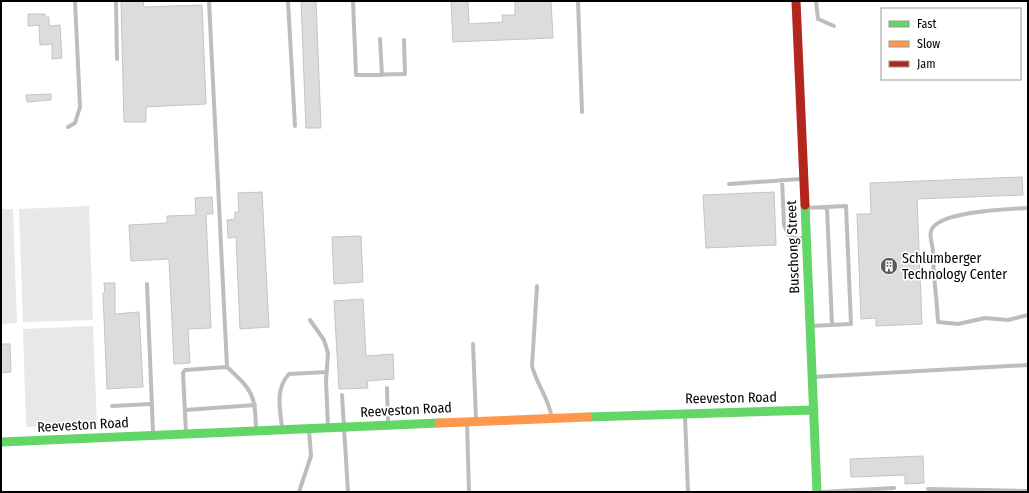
<svg xmlns="http://www.w3.org/2000/svg" width="1029" height="493" font-family="'Fira Sans Condensed',sans-serif">
	<style>
		.green { fill: #e8e8e8 }
		.building { fill: #dcdcdc; stroke: #c4c4c4 }
		.lines { fill: none; stroke-linecap: round; stroke-linejoin: round }
		.lane { stroke: #bdbdbd; stroke-width: 4 }
		.fast { stroke: #63d668; stroke-width: 9 }
		.slow { stroke: #ff974d; stroke-width: 9 }
		.jam { stroke: #b3261e; stroke-width: 9 }
		.labels { text-anchor: middle; dominant-baseline: central; stroke-width: 3.5; stroke-linejoin: round; paint-order: stroke }
		.street-label { font-size: 14px; fill: #000; stroke: #fff }
		.poi-label { font-size: 14px; fill: #000; stroke: #fff; text-anchor: start }
	</style>
	<rect width="100%" height="100%" fill="#fff"/>
	<path class="green" d="M 89,206 L 93,320 L 23,322 L 19,209 Z
		M 1,209 L 13,209 L 17,323 L 1,324 Z
		M 93,326 L 97,424 L 26,427 L 23,329 Z"/>
	<path class="building" d="M 121,1 L 143,1 L 144,7 L 202,5 L 206,104 L 146,107 L 146,122 L 124,122 Z
		M 301,1 L 316,1 L 321,128 L 306,128 Z
		M 451,1 L 468,1 L 469,24 L 503,22 L 502,15 L 515,15 L 515,1 L 551,1 L 553,38 L 453,42 Z
		M 28,14 L 45,14 L 45,17 L 49,17 L 49,26 L 60,25 L 62,58 L 52,59 L 52,44 L 40,45 L 39,25 L 28,26 Z
		M 51,94 L 51,100 L 27,102 L 26,95 Z
		M 1022,177 L 1023,195 L 917,199 L 922,324 L 876,326 L 876,318 L 861,319 L 857,214 L 871,214 L 870,183 Z
		M 262,192 L 269,327 L 240,329 L 236,237 L 228,238 L 227,220 L 235,219 L 235,212 L 239,212 L 238,193 Z
		M 774,192 L 776,245 L 706,248 L 703,195 Z
		M 212,197 L 213,214 L 206,214 L 211,328 L 188,329 L 190,363 L 174,364 L 169,259 L 131,261 L 129,225 L 167,223 L 167,216 L 196,215 L 195,198 Z
		M 361,236 L 363,282 L 334,284 L 332,237 Z
		M 104,283 L 115,283 L 115,314 L 139,312 L 143,387 L 107,389 L 103,293 L 105,293 Z
		M 363,299 L 366,356 L 393,354 L 394,379 L 367,381 L 368,388 L 339,389 L 334,301 Z
		M 1,344 L 10,344 L 11,372 L 1,373 Z
		M 923,456 L 924,483 L 905,484 L 905,475 L 851,477 L 850,459 Z"/>
	<g class="lines">
		<path class="lane" d="M 116,1 L 117,59
			M 209,1 L 227,367 C 253,391 255,394 256,429
			M 288,1 L 295,126
			M 353,1 L 356,75 L 405,74 L 404,40
			M 578,1 L 582,112
			M 816,1 L 818,19 L 834,26
			M 380,39 L 382,75
			M 68,127 L 75,123 L 80,107 L 75,1
			M 782,180 L 784,225 L 788,234 L 793,238 L 804,238
			M 729,184 L 801,179
			M 827,207 L 832,325
			M 805,208 L 846,206 L 851,324 L 811,326
			M 1028,208 C 1009,209 937,211 931,231 C 929,238 933,245 933,252 C 933,276 937,299 938,322 L 958,324 L 985,318 L 1008,320 L 1028,315
			M 147,284 L 153,433
			M 537,286 L 532,366 C 537,385 548,397 552,418
			M 310,320 L 324,340 L 328,353 L 326,381 L 328,426
			M 473,344 L 476,419
			M 812,377 L 1028,365
			M 387,388 L 388,423
			M 342,395 L 348,492
			M 112,406 L 151,404
			M 185,410 L 255,405
			M 685,416 L 688,492
			M 467,423 L 469,492
			M 282,428 C 280,408 275,389 289,374 L 327,372
			M 186,433 L 183,373 L 185,370 L 227,367
			M 928,489 L 1028,491
			M 299,492 L 311,456 L 309,430
			M 821,492 L 894,488"/>
		<path class="fast" d="M 805,205 L 817,492
			M 588,417 L 814,410
			M 1,442 L 439,423"/>
		<path class="slow" d="M 439,423 L 588,417"/>
		<path class="jam" d="M 796,1 L 805,205"/>
	</g>
	<defs>
		<symbol id="building-disc" viewBox="-11 -11 22 22"><circle r="9.5" fill="#595959" stroke="#fff"/><path d="M-4-6H4V6H1V3H-1V6H-4ZM-2.5-4.3h1.7v1.8h-1.7ZM.8-4.3h1.7v1.8H.8ZM-2.5-1h1.7V.8h-1.7ZM.8-1h1.7V.8H.8Z" fill="#fff"/></symbol>
	</defs>
	<g fill-rule="evenodd">
		<use href="#building-disc" x="879" y="256" width="20" height="20"/>
	</g>
	<g class="labels">
		<g class="street-label">
			<text transform="translate(793 247) rotate(-92)">Buschong Street</text>
			<text transform="translate(731 398) rotate(-1)">Reeveston Road</text>
			<text transform="translate(406 410) rotate(-3)">Reeveston Road</text>
			<text transform="translate(83 425) rotate(-3)">Reeveston Road</text>
		</g>
		<g class="poi-label">
			<text x="902" y="258">Schlumberger<tspan x="902" dy="16">Technology Center</tspan></text>
		</g>
	</g>
	<rect width="1029" height="493" fill="none" stroke="#000000" stroke-width="4"/>
	<rect x="881" y="8" width="140" height="72" fill="#ffffff" stroke="#999999"/>
	<rect x="889" y="21" width="20" height="6" fill="#63d668" stroke="#999999"/>
	<text x="917" y="28" font-size="12" fill="#000000">Fast</text>
	<rect x="889" y="41" width="20" height="6" fill="#ff974d" stroke="#999999"/>
	<text x="917" y="48" font-size="12" fill="#000000">Slow</text>
	<rect x="889" y="61" width="20" height="6" fill="#b3261e" stroke="#999999"/>
	<text x="917" y="68" font-size="12" fill="#000000">Jam</text>
</svg>
